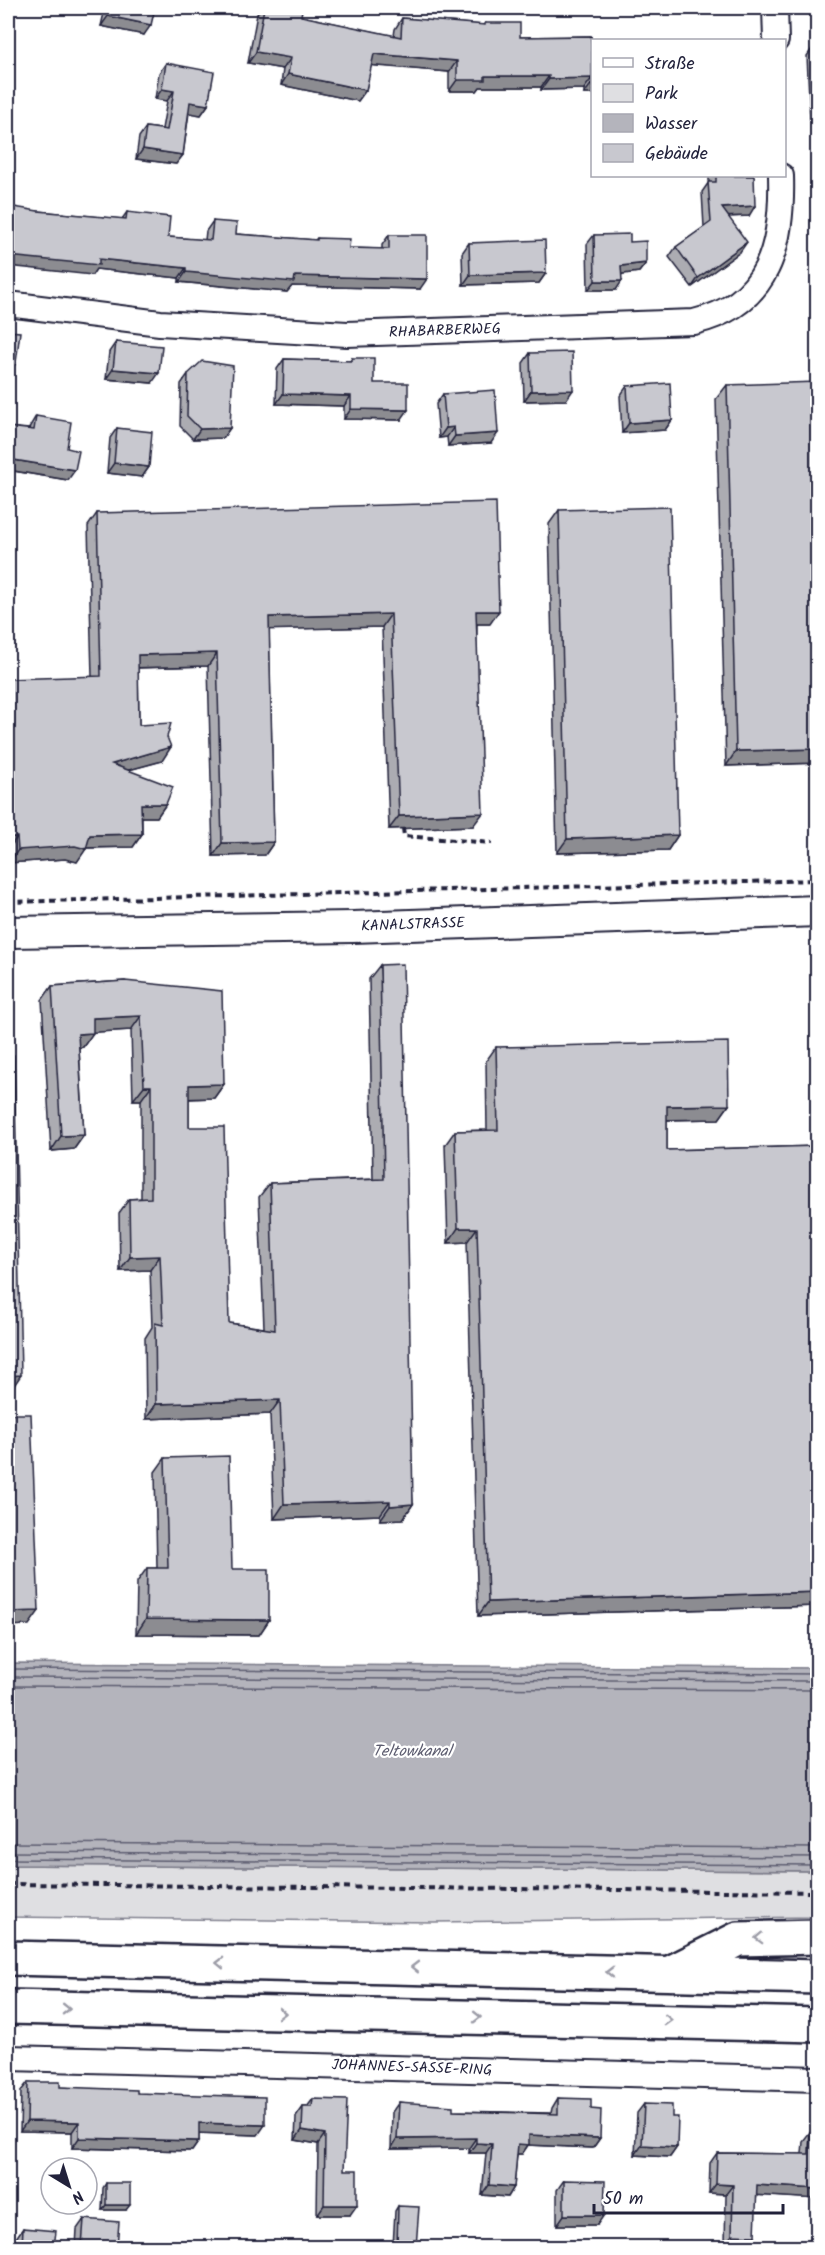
<svg xmlns="http://www.w3.org/2000/svg" width="825" height="2255" font-family="Kalam,sans-serif">
	<style>
		.green { fill: #dfdfe2; stroke: #80808e; stroke-width: 1.5 }
		.water { fill: #b4b4bc; stroke: #7a7a88; stroke-width: 1.5 }
		.lines { fill: none; stroke-linecap: round; stroke-linejoin: round }
		.shore { stroke: #5c5c6f; stroke-width: 1.5 }
		.minor-casing { stroke: #22223b; stroke-width: 28 }
		.tertiary-casing { stroke: #22223b; stroke-width: 34 }
		.motorway-casing { stroke: #22223b; stroke-width: 38 }
		.path { stroke: #22223b; stroke-width: 4; stroke-dasharray: 6 4.5; stroke-linecap: butt }
		.minor { stroke: #fff; stroke-width: 24 }
		.tertiary { stroke: #fff; stroke-width: 30 }
		.motorway { stroke: #fff; stroke-width: 33 }
		.wall { fill: #acacb2; stroke: #22223b; stroke-width: 1.5 }
		.shaded-wall { fill: #8c8c91; stroke: #22223b; stroke-width: 1.5 }
		.building { fill: #c8c8cf; stroke: #22223b; stroke-width: 1.5 }
		.oneway { stroke: #9c9ca7 }
		.labels { text-anchor: middle; dominant-baseline: central; stroke-width: 4.5; stroke-linejoin: round; paint-order: stroke }
		.street-label { font-size: 15px; fill: #22223b; stroke: #fff }
		.water-label { font-size: 16px; font-style: italic; fill: #5c5c6f; stroke: #fff }
	</style>
	<rect width="100%" height="100%" fill="#fff"/>
	<filter id="ink" filterUnits="userSpaceOnUse"><feTurbulence type="fractalNoise" baseFrequency=".0167" numOctaves="2"/><feDisplacementMap in="SourceGraphic" scale="12" xChannelSelector="R" yChannelSelector="G"/><feConvolveMatrix kernelMatrix="1 2 1 2 8 2 1 2 1" color-interpolation-filters="sRGB"/></filter>
	<g filter="url(#ink)">
		<path class="green" d="M 8,1865 L 817,1871 L 817,1917 L 433,1922 L 8,1917 Z"/>
		<path class="water" d="M 8,1663 L 817,1668 L 817,1871 L 8,1865 Z"/>
		<g class="lines">
			<path class="shore" d="M 8,1669 L 818,1674
				M 8,1677 L 818,1681
				M 8,1686 L 818,1690
				M 8,1843 L 818,1848
				M 8,1852 L 818,1857
				M 8,1859 L 818,1865"/>
			<defs>
				<path id="minor" d="M 775,8 L 776,40
					M 8,304 L 160,323 L 347,334 L 694,322 C 770,304 783,244 781,176
					M 8,2058 L 818,2079"/>
				<path id="tertiary" d="M 8,932 L 353,927 L 818,911"/>
				<path id="motorway" d="M 8,1958 L 818,1977
					M 672,1972 L 738,1939 L 818,1937
					M 8,2007 L 818,2025"/>
			</defs>
			<use href="#minor" class="minor-casing"/>
			<use href="#tertiary" class="tertiary-casing"/>
			<use href="#motorway" class="motorway-casing"/>
			<path class="path" d="M 403,828 L 404,836 L 492,843
				M 8,902 L 818,880
				M 8,1884 L 818,1892"/>
			<use href="#minor" class="minor"/>
			<use href="#tertiary" class="tertiary"/>
			<use href="#motorway" class="motorway"/>
		</g>
		<path class="wall" d="M 78,8 L 155,8 L 144,35 L 101,26 L 104,13 Z
			M 261,8 L 288,8 L 301,16 L 394,36 L 395,29 L 402,18 L 483,25 L 485,23 L 520,37 L 591,36 L 592,94 L 584,94 L 584,89 L 541,90 L 541,87 L 480,87 L 477,91 L 449,91 L 449,72 L 371,65 L 366,90 L 358,101 L 281,85 L 283,69 L 248,63 L 257,14 Z
			M 818,43 L 818,122 L 817,119 L 810,119 L 807,56 L 814,46 L 816,46 Z
			M 166,63 L 208,105 L 201,115 L 189,113 L 183,155 L 176,164 L 136,159 L 139,137 L 146,127 L 162,129 L 167,101 L 155,99 L 159,73 Z
			M 709,176 L 754,176 L 749,216 L 728,217 L 740,252 L 692,287 L 669,257 L 676,247 L 704,227 L 702,192 L 709,182 Z
			M 38,211 L 122,219 L 127,212 L 168,237 L 205,240 L 206,231 L 213,221 L 236,234 L 315,240 L 317,238 L 349,248 L 382,249 L 382,245 L 389,235 L 420,289 L 292,286 L 287,292 L 179,282 L 179,278 L 96,269 L 92,275 Z
			M 594,235 L 630,242 L 646,263 L 639,272 L 622,274 L 616,290 L 588,290 L 587,244 Z
			M 469,243 L 546,273 L 539,283 L 463,285 L 462,253 Z
			M 116,342 L 152,383 L 106,379 L 109,352 Z
			M 530,353 L 566,400 L 524,401 L 523,363 Z
			M 352,358 L 374,383 L 401,420 L 344,419 L 344,406 L 276,404 L 277,369 L 284,359 L 350,361 Z
			M 188,374 L 230,428 L 223,438 L 193,439 L 180,426 L 181,384 Z
			M 727,385 L 818,763 L 726,766 L 716,399 Z
			M 627,386 L 672,420 L 665,430 L 622,433 L 620,396 Z
			M 443,394 L 491,443 L 448,446 L 447,437 L 439,438 L 436,404 Z
			M 36,416 L 67,448 L 68,480 L 8,470 L 8,427 L 29,429 L 30,426 Z
			M 117,428 L 149,467 L 142,477 L 107,473 L 110,438 Z
			M 559,510 L 678,835 L 668,850 L 557,853 L 549,524 Z
			M 97,513 L 490,624 L 477,624 L 473,826 L 389,829 L 382,627 L 269,629 L 274,842 L 265,855 L 213,856 L 208,666 L 138,668 L 139,725 L 167,737 L 162,761 L 128,770 L 166,804 L 157,817 L 142,817 L 142,834 L 133,847 L 86,848 L 77,862 L 65,859 L 9,863 L 8,850 L 92,676 L 88,526 Z
			M 380,965 L 413,1504 L 403,1519 L 380,1520 L 380,1515 L 274,1519 L 270,1414 L 146,1419 L 145,1338 L 152,1327 L 150,1270 L 120,1271 L 119,1213 L 129,1199 L 141,1198 L 141,1100 L 133,1100 L 131,1030 L 93,1032 L 83,1047 L 79,1048 L 84,1135 L 74,1149 L 51,1151 L 42,1000 L 52,986 L 125,981 L 224,1084 L 214,1098 L 189,1099 L 189,1127 L 229,1323 L 264,1328 L 259,1197 L 270,1183 L 373,1179 L 369,979 Z
			M 496,1047 L 729,1105 L 719,1119 L 667,1120 L 667,1150 L 818,1146 L 818,1606 L 478,1616 L 467,1242 L 448,1243 L 445,1145 L 455,1131 L 487,1130 L 486,1061 Z
			M 165,1458 L 232,1569 L 269,1620 L 259,1635 L 136,1634 L 137,1582 L 147,1568 L 157,1568 L 155,1472 Z
			M 28,2082 L 60,2087 L 137,2093 L 258,2135 L 199,2133 L 199,2141 L 192,2151 L 72,2148 L 72,2132 L 20,2131 L 21,2091 Z
			M 558,2098 L 591,2109 L 600,2138 L 593,2148 L 528,2145 L 522,2154 L 517,2154 L 514,2187 L 508,2197 L 482,2195 L 486,2153 L 469,2153 L 469,2148 L 391,2149 L 392,2112 L 399,2102 L 453,2111 L 551,2113 L 552,2108 Z
			M 313,2099 L 344,2170 L 350,2215 L 317,2215 L 318,2144 L 295,2140 L 296,2117 L 303,2107 L 307,2107 Z
			M 644,2104 L 672,2117 L 677,2147 L 670,2157 L 635,2155 L 637,2113 Z
			M 810,2132 L 818,2133 L 818,2199 L 757,2195 L 748,2245 L 725,2244 L 726,2194 L 709,2193 L 710,2163 L 717,2153 L 802,2154 L 803,2141 Z
			M 564,2180 L 597,2225 L 557,2225 L 557,2190 Z
			M 106,2183 L 126,2210 L 102,2210 L 103,2188 Z
			M 398,2206 L 416,2247 L 393,2247 L 395,2211 Z
			M 84,2219 L 117,2247 L 76,2247 L 77,2229 Z
			M 23,2228 L 54,2247 L 16,2247 L 16,2238 Z"/>
		<path class="shaded-wall" d="M 78,8 L 108,8 L 104,13 Z
			M 108,16 L 151,25 L 144,35 L 101,26 Z
			M 256,52 L 291,58 L 283,69 L 248,63 Z
			M 374,54 L 457,61 L 449,72 L 366,65 Z
			M 288,74 L 366,90 L 358,101 L 281,85 Z
			M 485,76 L 549,76 L 541,87 L 480,87 L 477,91 L 449,91 L 457,80 Z
			M 592,78 L 584,89 L 541,90 L 549,79 Z
			M 592,83 L 592,94 L 584,94 Z
			M 162,89 L 174,91 L 167,101 L 155,99 Z
			M 190,102 L 208,105 L 201,115 L 183,112 Z
			M 817,109 L 818,119 L 810,119 Z
			M 143,149 L 183,155 L 176,164 L 136,159 Z
			M 755,206 L 749,216 L 715,217 L 722,208 Z
			M 747,242 L 740,252 L 692,287 L 698,278 Z
			M 8,256 L 99,259 L 186,268 L 179,278 L 96,269 L 92,275 L 8,266 Z
			M 646,263 L 639,272 L 615,275 L 621,266 Z
			M 186,272 L 295,276 L 427,279 L 420,289 L 292,286 L 287,292 L 179,282 Z
			M 546,273 L 539,283 L 463,285 L 470,275 Z
			M 595,281 L 622,281 L 616,290 L 588,290 Z
			M 8,362 L 16,363 L 9,373 L 8,372 Z
			M 113,369 L 159,373 L 152,383 L 106,379 Z
			M 573,390 L 566,400 L 524,401 L 531,391 Z
			M 283,394 L 351,396 L 344,406 L 276,404 Z
			M 351,409 L 408,410 L 401,420 L 344,419 Z
			M 672,420 L 665,430 L 622,433 L 629,423 Z
			M 454,427 L 447,437 L 439,438 L 446,428 Z
			M 230,428 L 223,438 L 193,439 L 200,429 Z
			M 498,433 L 491,443 L 448,446 L 455,436 Z
			M 8,459 L 75,470 L 68,480 L 8,470 Z
			M 114,463 L 149,467 L 142,477 L 107,473 Z
			M 476,611 L 499,611 L 490,624 L 467,624 Z
			M 391,614 L 382,627 L 259,630 L 269,617 Z
			M 217,653 L 208,666 L 128,668 L 138,655 Z
			M 171,747 L 162,761 L 103,777 L 112,764 Z
			M 818,749 L 818,763 L 726,766 L 736,751 Z
			M 141,804 L 166,804 L 157,817 L 132,817 Z
			M 483,813 L 473,826 L 389,829 L 399,816 Z
			M 142,834 L 133,847 L 82,848 L 86,849 L 77,862 L 65,859 L 9,863 L 18,850 L 90,835 Z
			M 678,835 L 668,850 L 557,853 L 567,839 Z
			M 8,837 L 17,837 L 8,850 Z
			M 274,842 L 265,855 L 213,856 L 222,843 Z
			M 141,1016 L 131,1030 L 83,1033 L 93,1018 Z
			M 93,1033 L 83,1047 L 68,1048 L 78,1034 Z
			M 224,1084 L 214,1098 L 179,1099 L 189,1085 Z
			M 144,1086 L 151,1086 L 141,1100 L 133,1100 Z
			M 729,1105 L 719,1119 L 657,1120 L 667,1106 Z
			M 84,1135 L 74,1149 L 51,1151 L 61,1136 Z
			M 458,1228 L 477,1228 L 467,1242 L 448,1243 Z
			M 160,1256 L 150,1270 L 120,1271 L 130,1257 Z
			M 21,1375 L 11,1390 L 8,1390 L 8,1376 Z
			M 280,1400 L 270,1414 L 146,1419 L 156,1404 Z
			M 390,1501 L 380,1515 L 274,1519 L 284,1504 Z
			M 413,1504 L 403,1519 L 380,1520 L 390,1506 Z
			M 818,1592 L 818,1606 L 478,1616 L 488,1602 Z
			M 39,1611 L 29,1625 L 8,1626 L 8,1612 Z
			M 146,1619 L 269,1620 L 259,1635 L 136,1634 Z
			M 27,2121 L 79,2122 L 72,2132 L 20,2131 Z
			M 199,2123 L 265,2125 L 258,2135 L 193,2133 Z
			M 302,2130 L 325,2134 L 318,2144 L 295,2140 Z
			M 529,2135 L 600,2138 L 593,2148 L 528,2145 L 522,2154 L 511,2154 L 518,2144 Z
			M 79,2138 L 199,2141 L 192,2151 L 72,2148 Z
			M 476,2138 L 469,2148 L 391,2149 L 397,2139 Z
			M 476,2143 L 492,2144 L 486,2153 L 469,2153 Z
			M 642,2145 L 677,2147 L 670,2157 L 635,2155 Z
			M 716,2184 L 733,2185 L 726,2194 L 709,2193 Z
			M 489,2185 L 514,2187 L 508,2197 L 482,2195 Z
			M 757,2185 L 818,2189 L 818,2199 L 751,2195 Z
			M 106,2205 L 130,2205 L 126,2210 L 102,2210 Z
			M 324,2205 L 357,2205 L 350,2215 L 317,2215 Z
			M 564,2215 L 604,2215 L 597,2225 L 557,2225 Z
			M 732,2235 L 755,2236 L 748,2245 L 725,2244 Z"/>
		<path class="building" d="M 110,8 L 155,8 L 151,25 L 108,16 Z
			M 264,8 L 288,8 L 302,10 L 301,16 L 401,37 L 402,18 L 485,25 L 485,23 L 520,23 L 520,37 L 591,36 L 591,41 L 592,41 L 592,83 L 592,78 L 549,79 L 549,76 L 485,76 L 485,80 L 457,80 L 457,61 L 374,54 L 366,90 L 288,74 L 291,58 L 256,52 Z
			M 814,46 L 818,46 L 817,109 Z
			M 166,63 L 214,72 L 208,105 L 190,102 L 183,155 L 143,149 L 146,127 L 167,130 L 174,91 L 162,89 Z
			M 716,176 L 754,176 L 755,206 L 722,208 L 747,242 L 698,278 L 676,247 L 711,222 L 708,182 L 716,182 Z
			M 8,206 L 38,211 L 126,219 L 127,212 L 170,217 L 168,237 L 211,240 L 213,221 L 237,223 L 236,234 L 317,240 L 317,238 L 350,239 L 349,248 L 389,249 L 389,235 L 427,235 L 427,279 L 295,276 L 294,282 L 186,272 L 186,268 L 99,259 L 99,265 L 8,256 Z
			M 630,234 L 630,242 L 646,241 L 646,263 L 621,266 L 622,281 L 595,281 L 594,235 Z
			M 545,240 L 546,273 L 470,275 L 469,243 Z
			M 8,331 L 20,332 L 16,363 L 8,362 Z
			M 116,342 L 162,346 L 159,373 L 113,369 Z
			M 572,352 L 573,390 L 531,391 L 530,353 Z
			M 352,358 L 374,358 L 374,383 L 408,383 L 408,410 L 351,409 L 351,396 L 283,394 L 284,359 L 352,361 Z
			M 202,361 L 233,366 L 230,428 L 200,429 L 187,416 L 188,374 Z
			M 818,382 L 818,749 L 736,751 L 727,385 Z
			M 670,383 L 672,420 L 629,423 L 627,386 Z
			M 495,390 L 498,433 L 455,436 L 454,427 L 446,428 L 443,394 Z
			M 36,416 L 71,422 L 67,448 L 79,451 L 75,470 L 8,459 L 8,427 L 34,430 Z
			M 117,428 L 152,432 L 149,467 L 114,463 Z
			M 496,502 L 499,611 L 476,611 L 483,813 L 399,816 L 391,614 L 269,617 L 274,842 L 222,843 L 217,653 L 138,655 L 139,725 L 171,723 L 167,737 L 171,747 L 112,764 L 173,787 L 166,804 L 141,804 L 142,834 L 90,835 L 86,849 L 75,846 L 18,850 L 17,837 L 8,837 L 8,679 L 101,676 L 97,513 Z
			M 670,507 L 678,835 L 567,839 L 559,510 Z
			M 403,964 L 413,1504 L 390,1506 L 390,1501 L 284,1504 L 280,1400 L 156,1404 L 155,1323 L 163,1325 L 160,1256 L 130,1257 L 129,1199 L 151,1198 L 151,1086 L 144,1086 L 141,1016 L 93,1018 L 93,1033 L 78,1034 L 84,1135 L 61,1136 L 52,986 L 125,981 L 222,991 L 224,1084 L 189,1085 L 189,1127 L 224,1127 L 229,1323 L 275,1330 L 270,1183 L 384,1179 L 380,965 Z
			M 728,1042 L 729,1105 L 667,1106 L 667,1150 L 818,1146 L 818,1592 L 488,1602 L 477,1228 L 458,1228 L 455,1131 L 498,1130 L 496,1047 Z
			M 8,1055 L 14,1055 L 21,1375 L 8,1376 Z
			M 8,1414 L 31,1414 L 39,1611 L 8,1612 Z
			M 229,1456 L 232,1569 L 269,1569 L 269,1620 L 146,1619 L 147,1568 L 168,1568 L 165,1458 Z
			M 28,2082 L 60,2082 L 60,2087 L 137,2090 L 137,2093 L 265,2097 L 265,2125 L 199,2123 L 199,2141 L 79,2138 L 79,2122 L 27,2121 Z
			M 558,2098 L 591,2099 L 591,2109 L 601,2110 L 600,2138 L 529,2135 L 529,2145 L 518,2144 L 514,2187 L 489,2185 L 492,2144 L 476,2143 L 476,2138 L 397,2139 L 399,2102 L 453,2106 L 453,2111 L 558,2114 Z
			M 313,2099 L 347,2100 L 344,2170 L 357,2170 L 357,2205 L 324,2205 L 325,2134 L 302,2130 L 303,2107 L 312,2107 Z
			M 644,2104 L 672,2105 L 672,2117 L 678,2117 L 677,2147 L 642,2145 Z
			M 810,2132 L 818,2133 L 818,2189 L 757,2185 L 755,2236 L 732,2235 L 733,2185 L 716,2184 L 717,2153 L 809,2154 Z
			M 564,2180 L 605,2181 L 604,2215 L 564,2215 Z
			M 106,2183 L 130,2183 L 130,2205 L 106,2205 Z
			M 398,2206 L 419,2207 L 416,2247 L 397,2247 Z
			M 84,2219 L 119,2222 L 117,2247 L 82,2246 Z
			M 23,2228 L 56,2231 L 54,2247 L 22,2247 Z"/>
		<defs><path id="oneway-chevron" d="M-2-3.5L2.5 0L-2 3.5" fill="none" stroke-width="1.6" stroke-linecap="round" stroke-linejoin="round" transform="scale(1.5)"/></defs>
		<g class="oneway">
			<use href="#oneway-chevron" transform="translate(759 1938) rotate(178)"/>
			<use href="#oneway-chevron" transform="translate(220 1963) rotate(-179)"/>
			<use href="#oneway-chevron" transform="translate(415 1967) rotate(-179)"/>
			<use href="#oneway-chevron" transform="translate(610 1972) rotate(-179)"/>
			<use href="#oneway-chevron" transform="translate(66 2009) rotate(1)"/>
			<use href="#oneway-chevron" transform="translate(282 2013) rotate(1)"/>
			<use href="#oneway-chevron" transform="translate(477 2017) rotate(1)"/>
			<use href="#oneway-chevron" transform="translate(668 2020) rotate(2)"/>
		</g>
	</g>
	<g class="labels">
		<g class="street-label">
			<text transform="translate(445 331) rotate(-2)">RHABARBERWEG</text>
			<text transform="translate(413 925) rotate(-2)">KANALSTRASSE</text>
			<text transform="translate(412 2068) rotate(2)">JOHANNES-SASSE-RING</text>
		</g>
		<g class="water-label">
			<text x="412" y="1751">Teltowkanal</text>
		</g>
	</g>
	<rect width="825" height="2255" fill="none" stroke="#fff" stroke-width="30"/>
	<rect x="15" y="15" width="795" height="2225" fill="none" stroke="#22223b" stroke-width="2" filter="url(#ink)"/>
	<rect x="591" y="39" width="195" height="138" fill="#ffffff" stroke="#a7a7b1" stroke-width="1.5"/>
	<rect x="603" y="58" width="30" height="9" fill="#ffffff" stroke="#a7a7b1" stroke-width="1.5"/>
	<text x="645" y="69" font-size="18" fill="#22223b">Straße</text>
	<rect x="603" y="84" width="30" height="18" fill="#dfdfe2" stroke="#a7a7b1" stroke-width="1.5"/>
	<text x="645" y="99" font-size="18" fill="#22223b">Park</text>
	<rect x="603" y="114" width="30" height="18" fill="#b4b4bc" stroke="#a7a7b1" stroke-width="1.5"/>
	<text x="645" y="129" font-size="18" fill="#22223b">Wasser</text>
	<rect x="603" y="144" width="30" height="18" fill="#c8c8cf" stroke="#a7a7b1" stroke-width="1.5"/>
	<text x="645" y="159" font-size="18" fill="#22223b">Gebäude</text>
	<g transform="translate(69 2186) rotate(142)"><circle r="28" fill="#ffffff" stroke="#a7a7b1" stroke-width="1.5"/>
	<path d="M0-4.5L10 22L0 15L-10 22Z" fill="#22223b"/>
	<text y="-9" font-size="16" font-weight="bold" text-anchor="middle" fill="#22223b">N</text>
	</g>
	<path d="M594 2204v9h189v-9" fill="none" stroke="#22223b" stroke-width="3"/>
	<text x="603" y="2204" font-size="18" fill="#22223b" stroke="#ffffff" stroke-width="4.5" paint-order="stroke">50 m</text>
</svg>
